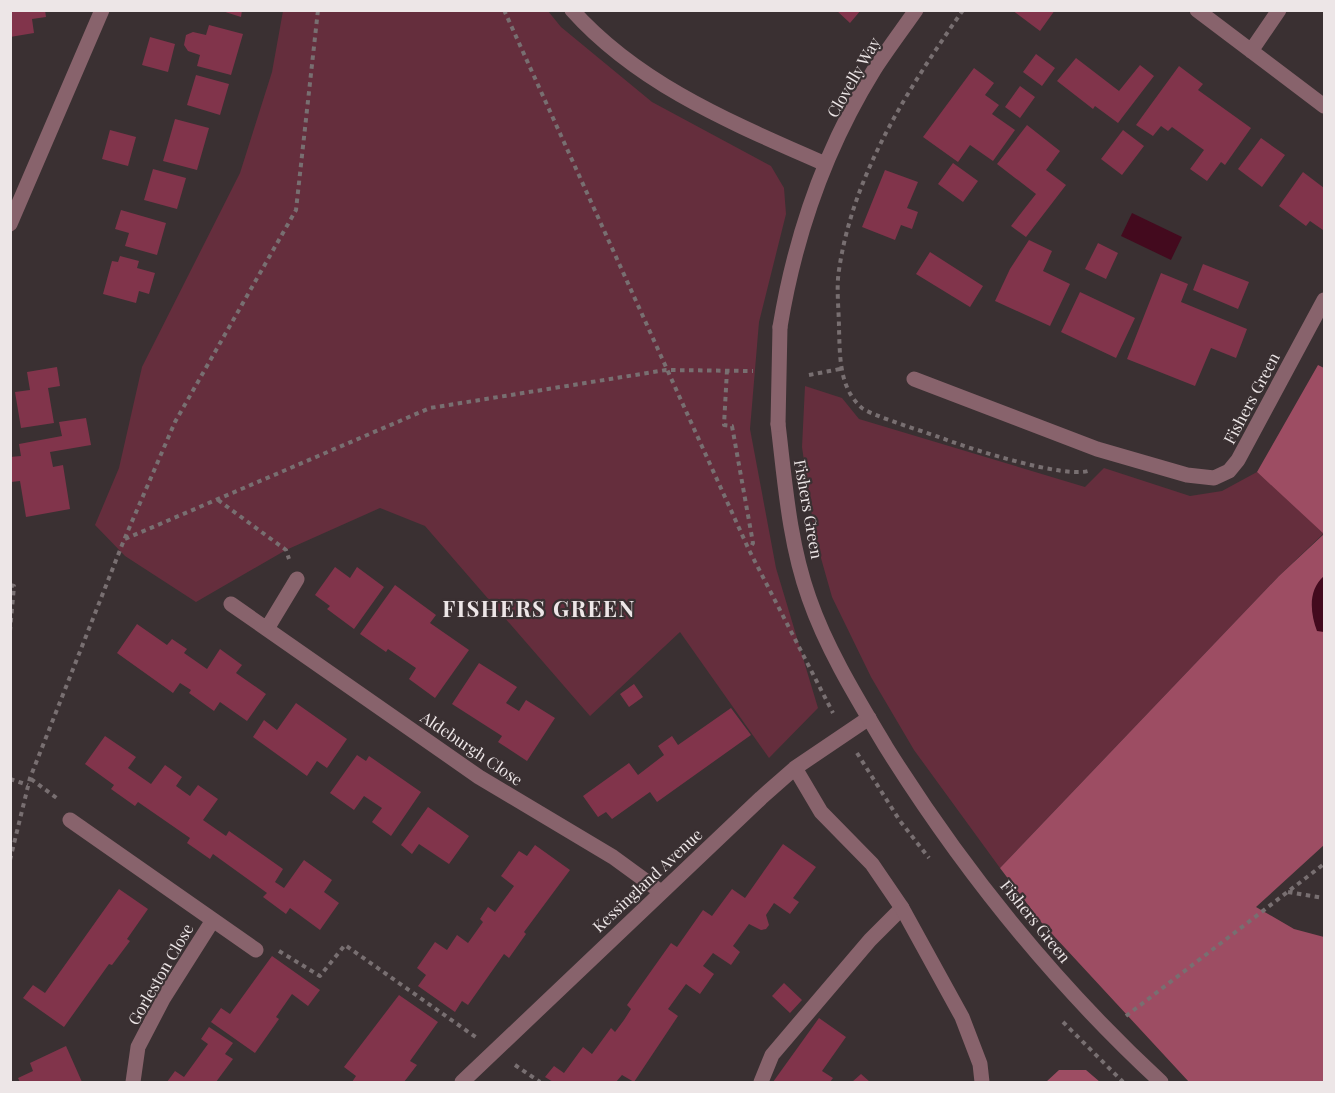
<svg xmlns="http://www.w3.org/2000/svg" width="1335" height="1093" font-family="'Playfair Display',serif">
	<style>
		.green { fill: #652e3d }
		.forest { fill: #9d4d63 }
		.water { fill: #430a1e }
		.building { fill: #81344b }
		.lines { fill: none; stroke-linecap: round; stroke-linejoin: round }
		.path { stroke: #786f71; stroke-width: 4; stroke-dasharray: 4.5 4.5; stroke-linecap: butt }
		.service { stroke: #88636c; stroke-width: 15 }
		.minor { stroke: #88636c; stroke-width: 15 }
		.tertiary { stroke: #88636c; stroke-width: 15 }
		.tertiary-bridge { stroke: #88636c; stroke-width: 15 }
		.labels { text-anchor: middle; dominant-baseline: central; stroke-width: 4.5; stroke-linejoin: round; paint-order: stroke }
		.street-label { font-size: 16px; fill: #ede6e7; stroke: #3a3032 }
		.district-label { font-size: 22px; font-weight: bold; letter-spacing: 1.5px; fill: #ede6e7; stroke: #3a3032 }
	</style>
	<rect width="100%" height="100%" fill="#3a3032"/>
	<path class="green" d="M 283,11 L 548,11 L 561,27 L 652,102 L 771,166 L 784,188 L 786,214 L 759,322 L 750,429 L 776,568 L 818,708 L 769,758 L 680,632 L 590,716 L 425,526 L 380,508 L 286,550 L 196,602 L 125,556 L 95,525 L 119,468 L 142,367 L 240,173 L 272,72 Z
		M 805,386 L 842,398 L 859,419 L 1085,487 L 1104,468 L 1190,496 L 1222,491 L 1257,472 L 1324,533 L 1279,576 L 1000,868 L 914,750 L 871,677 L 832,597 L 815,537 L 802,447 Z"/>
	<path class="forest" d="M 1318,365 L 1324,368 L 1324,845 L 1256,907 L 1294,929 L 1324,937 L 1324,1082 L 1189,1082 L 1041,922 L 1000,868 L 1279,576 L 1324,534 L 1257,472 Z
		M 1059,1070 L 1086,1070 L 1100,1082 L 1046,1082 Z"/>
	<path class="water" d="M 1132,213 L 1182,237 L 1171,260 L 1121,236 Z
		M 1324,576 L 1324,632 L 1317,631 C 1310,612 1308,590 1324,576 Z"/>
	<path class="building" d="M 10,10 L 45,10 L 46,17 L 32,19 L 34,33 L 10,37 Z
		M 219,10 L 242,10 L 241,17 Z
		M 836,10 L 861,10 L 850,23 Z
		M 1012,10 L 1055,10 L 1040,31 Z
		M 209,25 L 243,34 L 231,75 L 197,66 L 200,55 L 188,51 L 184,45 L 186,35 L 193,32 L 206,35 Z
		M 150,37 L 175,44 L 168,72 L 142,65 Z
		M 1036,54 L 1055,68 L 1042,86 L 1023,72 Z
		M 1076,58 L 1119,91 L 1140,65 L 1154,76 L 1118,123 L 1095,106 L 1093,109 L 1057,81 Z
		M 1179,66 L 1203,84 L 1198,90 L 1251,128 L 1225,165 L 1221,162 L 1207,181 L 1190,169 L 1204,150 L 1172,127 L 1168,131 L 1161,126 L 1153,136 L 1136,125 Z
		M 974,68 L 994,83 L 985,95 L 999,105 L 992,114 L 1015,130 L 993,161 L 970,145 L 958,162 L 923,137 Z
		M 196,75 L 229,84 L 220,115 L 187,105 Z
		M 1020,86 L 1035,97 L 1020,118 L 1005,107 Z
		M 175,119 L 209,128 L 197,170 L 163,161 Z
		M 1027,125 L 1060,151 L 1046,170 L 1066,185 L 1026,237 L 1011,226 L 1036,194 L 997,164 Z
		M 110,130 L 136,137 L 128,166 L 102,159 Z
		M 1123,130 L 1144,146 L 1122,175 L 1101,159 Z
		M 1261,138 L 1285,155 L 1262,187 L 1238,169 Z
		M 953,163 L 978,181 L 963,202 L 938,184 Z
		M 153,169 L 186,178 L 177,209 L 144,200 Z
		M 885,170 L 918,182 L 907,208 L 918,212 L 912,229 L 901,225 L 895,240 L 862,227 Z
		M 1303,172 L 1324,188 L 1323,230 L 1310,221 L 1306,226 L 1279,206 Z
		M 121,210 L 166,223 L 157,255 L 125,246 L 129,233 L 115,229 Z
		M 1029,240 L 1052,251 L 1043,271 L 1070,284 L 1050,326 L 995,301 L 1010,269 Z
		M 1098,243 L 1118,253 L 1106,279 L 1085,269 Z
		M 930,252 L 983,286 L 970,307 L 916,274 Z
		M 120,256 L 139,261 L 137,268 L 155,273 L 149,294 L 139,291 L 136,303 L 103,294 L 112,261 L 118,262 Z
		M 1203,264 L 1249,282 L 1238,309 L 1193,290 Z
		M 1161,273 L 1188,284 L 1181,302 L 1247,329 L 1236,358 L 1211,348 L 1195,386 L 1127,359 Z
		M 1080,292 L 1135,318 L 1116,358 L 1061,332 Z
		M 57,367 L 60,386 L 48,388 L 54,423 L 21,428 L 15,392 L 30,390 L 27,372 Z
		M 86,418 L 91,445 L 50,452 L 53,467 L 63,465 L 70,509 L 26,517 L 20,481 L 11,482 L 10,480 L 10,457 L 21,456 L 19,444 L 62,436 L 59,422 Z
		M 335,567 L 350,578 L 357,567 L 384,587 L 354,629 L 327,609 L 330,606 L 315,595 Z
		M 395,585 L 436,615 L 430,623 L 469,650 L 435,698 L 409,679 L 416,668 L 388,649 L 386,652 L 360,634 Z
		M 137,624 L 167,645 L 172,639 L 187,649 L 184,653 L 207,669 L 220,649 L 242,665 L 236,673 L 266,694 L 247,721 L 220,702 L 214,711 L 189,693 L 191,690 L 180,683 L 173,693 L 117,653 Z
		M 479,663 L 517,687 L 506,703 L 519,711 L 526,700 L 555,718 L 527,761 L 498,742 L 502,736 L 452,704 Z
		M 634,684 L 643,697 L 629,707 L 620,694 Z
		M 296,703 L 347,739 L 327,768 L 317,761 L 307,776 L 253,737 L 264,720 L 277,730 Z
		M 731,708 L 751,735 L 657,802 L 650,792 L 612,819 L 606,812 L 598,817 L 583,796 L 629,763 L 638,775 L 664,755 L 658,746 L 672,736 L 678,745 Z
		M 105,736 L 136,757 L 128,768 L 151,784 L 165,765 L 182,777 L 176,786 L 190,796 L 198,785 L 218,799 L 203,820 L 226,836 L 229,831 L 283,869 L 275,882 L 284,888 L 304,860 L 332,880 L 324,892 L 339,903 L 320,930 L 290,908 L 286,914 L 263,897 L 267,893 L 213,854 L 210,859 L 187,843 L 190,838 L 138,802 L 135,806 L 111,789 L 114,785 L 85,764 Z
		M 357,755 L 366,761 L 369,756 L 421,792 L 391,836 L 372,822 L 382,808 L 364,796 L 354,810 L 330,793 Z
		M 428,807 L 469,836 L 449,864 L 419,844 L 412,854 L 401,845 Z
		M 783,844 L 816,867 L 793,898 L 799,902 L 790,914 L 774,903 L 766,915 L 769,925 L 766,929 L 761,930 L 749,924 L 733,946 L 740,952 L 731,965 L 713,953 L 703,966 L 714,974 L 700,994 L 686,984 L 668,1009 L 678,1016 L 634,1082 L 622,1075 L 616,1082 L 553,1082 L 545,1077 L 554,1066 L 564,1073 L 583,1047 L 592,1054 L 611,1028 L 615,1032 L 624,1020 L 631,1009 L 627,1005 L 671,943 L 677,947 L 703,910 L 712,916 L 732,889 L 745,898 Z
		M 535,845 L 570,870 L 524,932 L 526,934 L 509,958 L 504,954 L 468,1005 L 462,1001 L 455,1012 L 418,986 L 426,975 L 417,968 L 435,942 L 447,950 L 457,935 L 468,943 L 483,922 L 480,919 L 488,907 L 495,912 L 514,886 L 501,876 L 519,851 L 527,856 Z
		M 119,889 L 148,909 L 127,939 L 130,941 L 112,965 L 109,964 L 64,1027 L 23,998 L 33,985 L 45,993 Z
		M 272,956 L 320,990 L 308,1006 L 292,994 L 276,1017 L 279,1019 L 255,1053 L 211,1022 L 221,1008 L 230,1014 Z
		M 784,983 L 802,1000 L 790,1013 L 772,996 Z
		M 399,995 L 438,1022 L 410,1061 L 417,1065 L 404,1082 L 352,1082 L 356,1076 L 344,1067 Z
		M 819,1018 L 846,1037 L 822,1071 L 833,1078 L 830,1082 L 773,1082 Z
		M 209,1027 L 233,1043 L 225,1054 L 233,1059 L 216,1082 L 167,1082 L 175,1071 L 184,1077 L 208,1044 L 201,1039 Z
		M 66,1046 L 82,1082 L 20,1082 L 18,1078 L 33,1071 L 30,1063 Z
		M 861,1074 L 870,1082 L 852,1082 Z"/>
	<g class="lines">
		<path class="path" d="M 504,10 L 749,550 L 833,713
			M 963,10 C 908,89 853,174 839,270 C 836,288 839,310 839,329 C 840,357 839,388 862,408 C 872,416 932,434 947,440 C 974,450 1063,478 1088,471
			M 727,370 L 724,425 L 732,426 L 753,543 L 750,549
			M 809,375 L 840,369
			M 218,500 L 286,550 L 289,559
			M 125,539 L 430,408 L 666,370 L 753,371
			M 10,585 L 14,586 L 10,631
			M 857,753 L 900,821 L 929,858
			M 10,779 L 28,785
			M 31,779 L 58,799
			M 10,860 L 30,778 L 124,540 L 175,422 L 296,210 L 318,10
			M 1288,892 L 1324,898
			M 279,951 L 320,976 L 345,945 L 477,1038
			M 1126,1016 L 1324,864
			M 1063,1022 L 1123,1082
			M 515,1065 L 540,1082"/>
		<path class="service" d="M 761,1082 L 772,1055 L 870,940 L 902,908"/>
		<path class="minor" d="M 1197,10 L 1324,106
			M 1251,51 L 1279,10
			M 10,224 L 102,10
			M 914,379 L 1097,449 L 1187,475 L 1214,478 L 1229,471 L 1238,460 L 1324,300
			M 231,604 L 479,777 L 613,857 L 661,892
			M 268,627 L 297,579
			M 795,768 L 821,812 L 872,864 L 902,908 L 962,1017 L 980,1064 L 982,1082
			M 70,820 L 256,950
			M 133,1082 L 138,1047 L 163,999 L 213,920
			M 462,1082 L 761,798 L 795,768 L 869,718"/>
		<path class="tertiary" d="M 572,10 C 640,86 735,124 825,164
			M 780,327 C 795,236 825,149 874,70 C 887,50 902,30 916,10
			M 778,424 C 785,482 789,542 809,598 C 827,650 858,700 886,747 C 963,870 1055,984 1161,1082"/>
		<path class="tertiary-bridge" d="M 778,424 L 780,327"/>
	</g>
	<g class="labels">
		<g class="street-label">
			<text transform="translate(853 77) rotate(-60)">Clovelly Way</text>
			<text transform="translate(1251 398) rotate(-62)">Fishers Green</text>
			<text transform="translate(809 509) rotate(80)">Fishers Green</text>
			<text transform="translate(472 748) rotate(34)">Aldeburgh Close</text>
			<text transform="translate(647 880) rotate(-43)">Kessingland Avenue</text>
			<text transform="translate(1036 921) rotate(51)">Fishers Green</text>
			<text transform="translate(160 974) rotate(-60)">Gorleston Close</text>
		</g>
		<g class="district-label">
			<text x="539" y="608">FISHERS GREEN</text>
		</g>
	</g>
	<rect width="1335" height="1093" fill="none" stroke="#ede6e7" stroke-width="24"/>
</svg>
